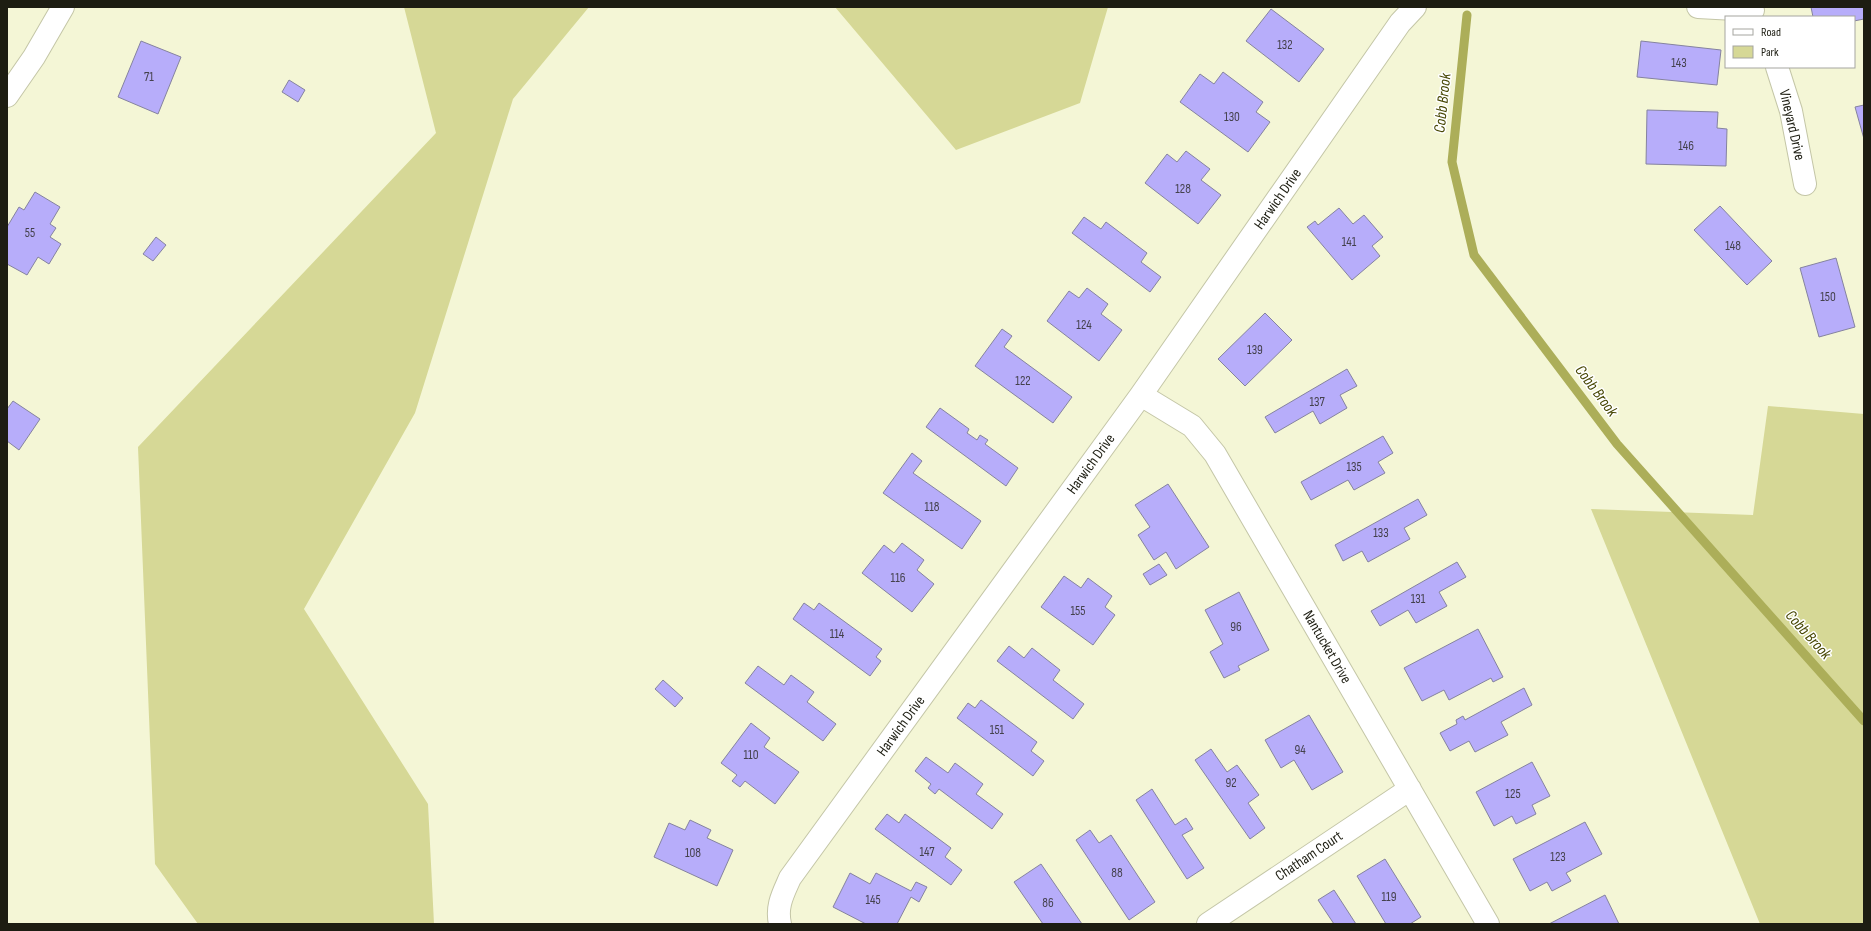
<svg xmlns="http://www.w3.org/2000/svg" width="1871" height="931" font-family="'Sofia Sans Condensed',sans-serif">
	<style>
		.green { fill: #d6d896 }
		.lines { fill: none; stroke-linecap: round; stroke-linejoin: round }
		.stream { stroke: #acae59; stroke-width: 9 }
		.building { fill: #b7adfa; stroke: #85839f }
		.minor-casing { stroke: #c4c6a7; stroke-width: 24 }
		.minor { stroke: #fff; stroke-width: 22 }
		.labels { text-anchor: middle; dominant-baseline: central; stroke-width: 3; stroke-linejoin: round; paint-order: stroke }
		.number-label { font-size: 13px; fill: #44414c }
		.street-label { font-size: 15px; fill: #1d1d12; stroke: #fff }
		.water-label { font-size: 16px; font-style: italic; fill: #474703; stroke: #fff }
	</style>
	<rect width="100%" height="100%" fill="#f4f6d6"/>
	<path class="green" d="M 404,7 L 589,7 L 513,99 L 415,413 L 304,609 L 428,804 L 434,924 L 198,924 L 155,864 L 138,447 L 436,133 Z
		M 835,7 L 1108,7 L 1080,103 L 956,150 Z
		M 1768,406 L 1864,414 L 1864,924 L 1760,924 L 1591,509 L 1753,515 Z"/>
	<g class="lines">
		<path class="stream" d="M 1467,15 L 1452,162 L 1474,255 L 1617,444 L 1864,721"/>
	</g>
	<path class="building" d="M 1811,7 L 1864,7 L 1864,19 L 1854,21 L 1854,17 L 1813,17 Z
		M 1271,9 L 1324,49 L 1299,82 L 1246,41 Z
		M 141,41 L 181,57 L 158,114 L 118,97 Z
		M 1641,41 L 1721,50 L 1717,85 L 1637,77 Z
		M 1223,72 L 1263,102 L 1256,112 L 1270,122 L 1248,152 L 1180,102 L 1200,74 L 1214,84 Z
		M 289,80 L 305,90 L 298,102 L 282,92 Z
		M 1864,105 L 1864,139 L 1855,107 Z
		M 1647,110 L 1718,112 L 1717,128 L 1727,129 L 1726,166 L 1646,164 Z
		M 1186,151 L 1210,169 L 1201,180 L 1221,195 L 1198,224 L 1145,183 L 1167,154 L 1177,162 Z
		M 35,192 L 60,207 L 50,224 L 56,228 L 50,237 L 61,244 L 49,264 L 38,257 L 27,275 L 7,264 L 7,227 L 19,207 L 24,210 Z
		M 1720,206 L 1772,261 L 1747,285 L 1694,230 Z
		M 1339,208 L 1353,224 L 1364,215 L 1383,237 L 1372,246 L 1380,256 L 1352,280 L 1307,227 L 1315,221 L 1318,225 Z
		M 1084,217 L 1101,229 L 1106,222 L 1147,253 L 1141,262 L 1161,277 L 1150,292 L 1072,233 Z
		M 156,237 L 166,245 L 153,261 L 143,254 Z
		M 1836,258 L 1855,327 L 1819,337 L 1800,268 Z
		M 1087,288 L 1108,304 L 1101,314 L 1122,330 L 1099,361 L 1047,321 L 1069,291 L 1079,298 Z
		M 1265,313 L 1292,340 L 1245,386 L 1218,359 Z
		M 1002,329 L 1012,336 L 1004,347 L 1072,397 L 1053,423 L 975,366 Z
		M 1347,369 L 1357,386 L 1340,395 L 1347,408 L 1320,424 L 1313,411 L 1275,433 L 1265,417 Z
		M 13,401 L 40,419 L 19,450 L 7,441 L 7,409 Z
		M 940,408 L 969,429 L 967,433 L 977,440 L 980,435 L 988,440 L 985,444 L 1018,468 L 1006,486 L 926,427 Z
		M 1383,436 L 1393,453 L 1378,462 L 1385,473 L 1354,490 L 1348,480 L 1311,500 L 1301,482 Z
		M 912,453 L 922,461 L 913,473 L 981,521 L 962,549 L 883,493 Z
		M 1168,484 L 1209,547 L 1176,569 L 1166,552 L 1154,560 L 1138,535 L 1150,527 L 1135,505 Z
		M 1418,499 L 1427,515 L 1404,528 L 1410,539 L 1368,562 L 1362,551 L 1343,561 L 1335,545 Z
		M 902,543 L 924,560 L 917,570 L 934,584 L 912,612 L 862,573 L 884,545 L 894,553 Z
		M 1457,562 L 1466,577 L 1439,592 L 1447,606 L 1416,623 L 1408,610 L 1380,626 L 1371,611 Z
		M 1159,564 L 1167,575 L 1150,585 L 1143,574 Z
		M 1064,576 L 1081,588 L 1088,578 L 1112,596 L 1105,607 L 1115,615 L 1093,645 L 1041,607 Z
		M 1239,592 L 1269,650 L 1238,666 L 1240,670 L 1224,678 L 1210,652 L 1223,644 L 1205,610 Z
		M 804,603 L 814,610 L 819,603 L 882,649 L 876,657 L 881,661 L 870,676 L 793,619 Z
		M 1478,629 L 1503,677 L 1493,682 L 1491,678 L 1449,700 L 1444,690 L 1422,701 L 1404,668 Z
		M 1009,646 L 1024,658 L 1032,648 L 1060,670 L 1053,680 L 1084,704 L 1073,719 L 997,661 Z
		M 758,666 L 784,685 L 791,675 L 814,692 L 807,702 L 836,724 L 823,741 L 745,683 Z
		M 663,680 L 683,698 L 675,707 L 655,689 Z
		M 1524,688 L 1532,705 L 1501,722 L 1508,735 L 1475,752 L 1469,741 L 1450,751 L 1440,733 L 1457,724 L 1456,720 L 1463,716 L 1465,720 Z
		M 981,700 L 1037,742 L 1031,751 L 1044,761 L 1033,776 L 957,718 L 968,703 L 975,708 Z
		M 1309,715 L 1343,772 L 1312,790 L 1294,760 L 1281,768 L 1265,740 Z
		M 751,723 L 770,738 L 764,747 L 799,772 L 775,804 L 745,781 L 740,787 L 732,781 L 737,775 L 721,763 Z
		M 1211,749 L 1227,772 L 1237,765 L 1259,795 L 1248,803 L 1265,828 L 1250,839 L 1195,760 Z
		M 926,757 L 948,773 L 955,763 L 983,784 L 976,794 L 1003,814 L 992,829 L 939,789 L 935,794 L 928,788 L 931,784 L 915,771 Z
		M 1532,762 L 1550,796 L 1532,805 L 1536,814 L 1516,824 L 1512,816 L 1494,826 L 1476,792 Z
		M 1152,789 L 1175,825 L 1186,818 L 1193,829 L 1182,835 L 1204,868 L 1187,879 L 1136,800 Z
		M 887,814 L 899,823 L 905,814 L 951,848 L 945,857 L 962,870 L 951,885 L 875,829 Z
		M 690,820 L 711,830 L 707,838 L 733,850 L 717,886 L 654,857 L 669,823 L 685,830 Z
		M 1585,822 L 1602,854 L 1566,873 L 1571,881 L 1552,891 L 1547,882 L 1530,891 L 1513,859 Z
		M 1090,830 L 1099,843 L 1111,835 L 1155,902 L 1129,920 L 1076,840 Z
		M 1385,859 L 1421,917 L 1410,924 L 1386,924 L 1357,876 Z
		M 1041,864 L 1082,924 L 1043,924 L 1014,882 Z
		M 850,873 L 870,884 L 876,873 L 911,891 L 916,882 L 927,887 L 919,902 L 911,897 L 897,924 L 866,924 L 833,907 Z
		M 1334,890 L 1356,924 L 1334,924 L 1318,900 Z
		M 1605,895 L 1619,924 L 1549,924 Z"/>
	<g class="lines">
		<defs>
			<path id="minor" d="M 1698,7 L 1753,10
				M 1777,67 L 1791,111 L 1805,184
				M 7,96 L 34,57 L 63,7
				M 1141,395 L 1192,426 L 1215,454 L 1488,924
				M 780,924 C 776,906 783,894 790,878 L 1141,395 L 1400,23 L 1415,7
				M 1208,924 L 1410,789"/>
		</defs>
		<use href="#minor" class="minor-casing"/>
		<use href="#minor" class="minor"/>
	</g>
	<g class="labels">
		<g class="number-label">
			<text x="1285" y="45">132</text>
			<text x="1679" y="63">143</text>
			<text x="149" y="77">71</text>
			<text x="1232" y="117">130</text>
			<text x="1686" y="146">146</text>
			<text x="1183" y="189">128</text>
			<text x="30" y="233">55</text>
			<text x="1349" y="242">141</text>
			<text x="1733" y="246">148</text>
			<text x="1828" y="297">150</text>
			<text x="1084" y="325">124</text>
			<text x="1255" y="350">139</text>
			<text x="1023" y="381">122</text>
			<text x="1317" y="402">137</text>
			<text x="1354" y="467">135</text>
			<text x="932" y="507">118</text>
			<text x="1381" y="533">133</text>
			<text x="898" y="578">116</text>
			<text x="1418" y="599">131</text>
			<text x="1078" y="611">155</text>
			<text x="1236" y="627">96</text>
			<text x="837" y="634">114</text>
			<text x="997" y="730">151</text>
			<text x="1300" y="750">94</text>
			<text x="751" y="755">110</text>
			<text x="1231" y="783">92</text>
			<text x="1513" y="794">125</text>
			<text x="927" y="852">147</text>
			<text x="693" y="853">108</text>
			<text x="1558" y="857">123</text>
			<text x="1117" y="873">88</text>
			<text x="1389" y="897">119</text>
			<text x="873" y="900">145</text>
			<text x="1048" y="903">86</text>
		</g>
		<g class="street-label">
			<text transform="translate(1792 125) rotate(77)">Vineyard Drive</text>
			<text transform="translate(1278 199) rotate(-55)">Harwich Drive</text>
			<text transform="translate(1091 464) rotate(-54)">Harwich Drive</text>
			<text transform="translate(1327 647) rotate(60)">Nantucket Drive</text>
			<text transform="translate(901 726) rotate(-54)">Harwich Drive</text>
			<text transform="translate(1309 856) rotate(-34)">Chatham Court</text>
		</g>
		<g class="water-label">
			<text transform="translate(1443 103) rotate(-84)">Cobb Brook</text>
			<text transform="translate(1596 391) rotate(53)">Cobb Brook</text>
			<text transform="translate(1808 635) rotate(48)">Cobb Brook</text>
		</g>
	</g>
	<rect width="1871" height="931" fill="none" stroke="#1d1d12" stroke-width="16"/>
	<rect x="1725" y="16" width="130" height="52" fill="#ffffff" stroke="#a5a5a0"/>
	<rect x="1733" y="29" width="20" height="6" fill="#ffffff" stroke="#a5a5a0"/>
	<text x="1761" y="36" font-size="12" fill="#1d1d12">Road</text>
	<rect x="1733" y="46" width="20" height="12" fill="#d6d896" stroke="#a5a5a0"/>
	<text x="1761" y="56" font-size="12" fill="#1d1d12">Park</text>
</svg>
